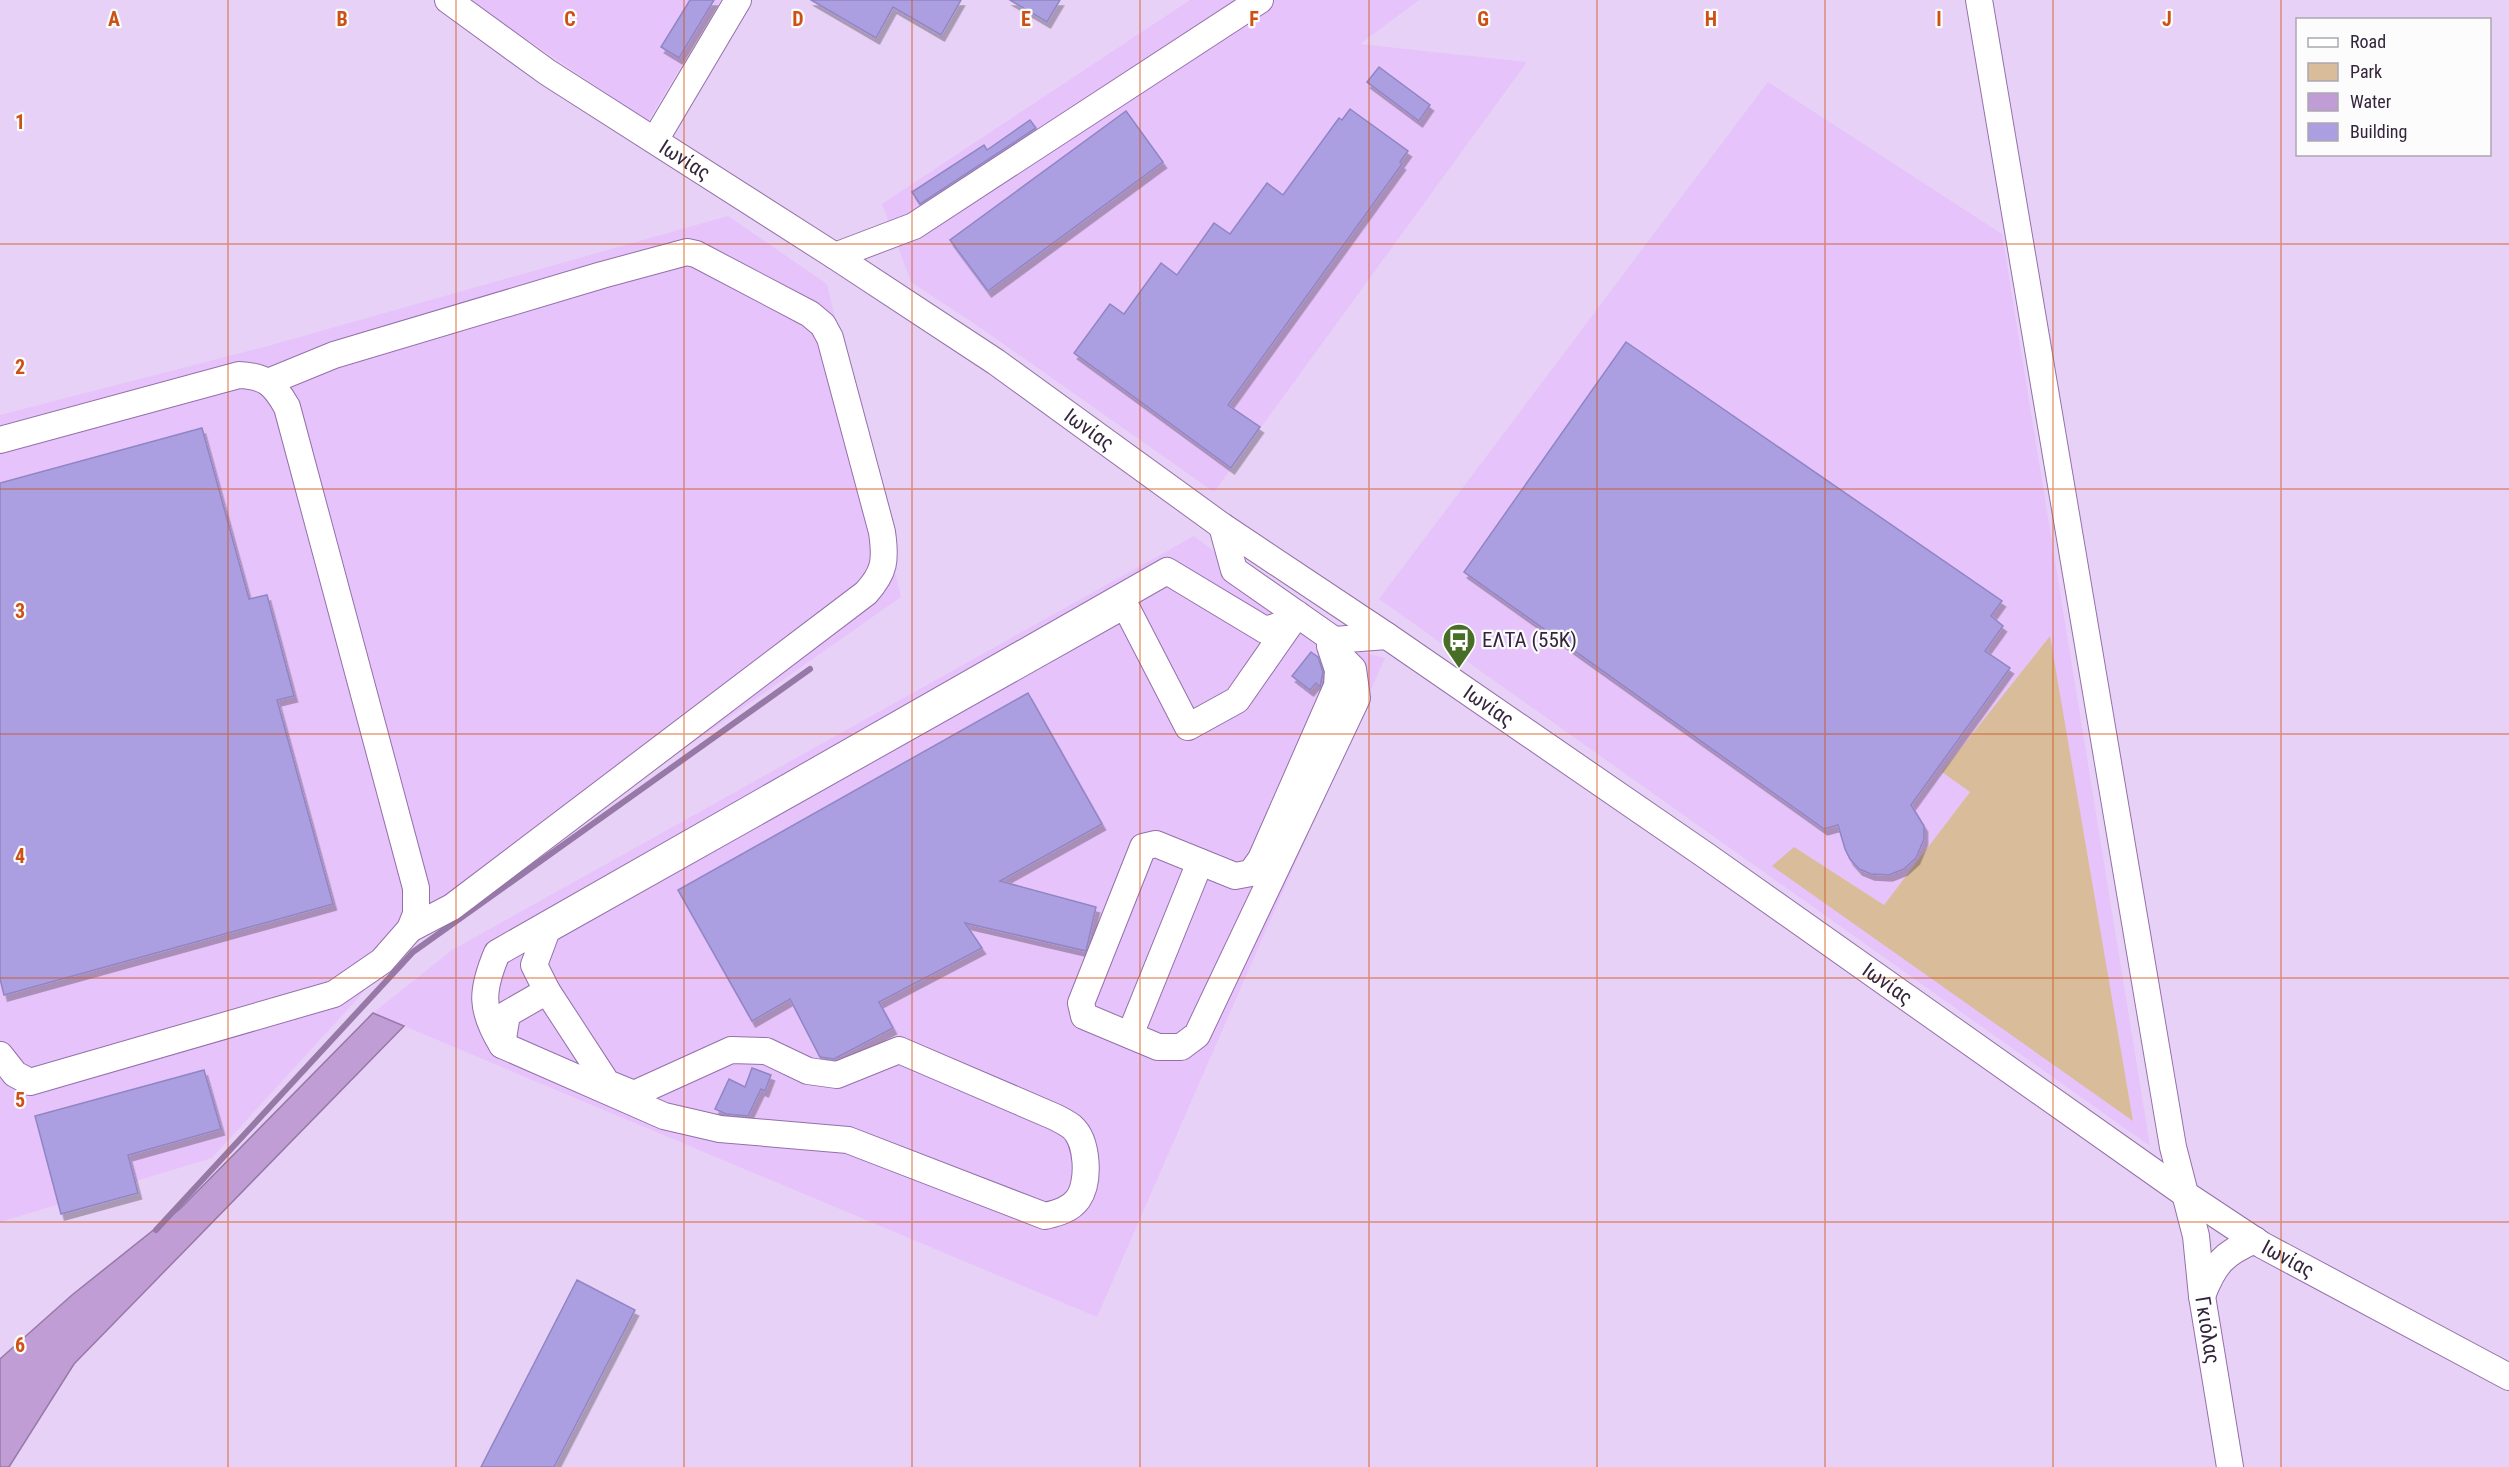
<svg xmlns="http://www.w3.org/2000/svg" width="2509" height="1467" font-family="'Roboto Condensed',sans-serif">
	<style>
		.built { fill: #e6c3fb }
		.green { fill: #d9bd9b }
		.water { fill: #c19dd6; stroke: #9779a8; stroke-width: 1.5 }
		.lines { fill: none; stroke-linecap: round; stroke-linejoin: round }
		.stream { stroke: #9779a8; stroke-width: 6 }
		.building { fill: #ab9fe1; stroke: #9185c4; stroke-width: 1.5; filter: url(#shadow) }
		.minor-casing { stroke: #9470a9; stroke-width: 28 }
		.minor { stroke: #fff; stroke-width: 26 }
		.grid { fill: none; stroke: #cd5113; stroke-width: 1.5; stroke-opacity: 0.55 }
		.labels { text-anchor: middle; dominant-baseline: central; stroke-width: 4.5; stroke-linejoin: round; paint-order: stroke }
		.street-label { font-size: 21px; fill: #34253d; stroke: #fcfcfc }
		.poi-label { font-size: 21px; fill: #34253d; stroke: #fcfcfc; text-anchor: start }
		.grid-label { font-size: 20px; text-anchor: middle; font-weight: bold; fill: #cd5113; stroke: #fcfcfc; stroke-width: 4.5; stroke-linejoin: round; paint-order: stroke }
	</style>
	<defs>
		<filter id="shadow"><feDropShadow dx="3.5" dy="6" stdDeviation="0" flood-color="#0004"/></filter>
	</defs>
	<rect width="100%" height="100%" fill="#e8d1f6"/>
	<path class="built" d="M 472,0 L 721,0 L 648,121 L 495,18 Z
		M 1190,0 L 1419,0 L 1360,44 L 1527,62 L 1214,492 L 978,326 L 911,282 L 882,204 Z
		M 1768,82 L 2002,234 L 2150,1146 L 1379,599 Z
		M 728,216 L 827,284 L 901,597 L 410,941 L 212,1158 L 0,1222 L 0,415 L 268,346 Z
		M 1194,536 L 1340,646 L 1385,658 L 1097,1317 L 373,1013 L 452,950 Z"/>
	<path class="green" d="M 2050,636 L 2133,1121 L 1772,866 L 1794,847 L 1884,905 L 1970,792 L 1942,772 Z"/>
	<path class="water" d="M 373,1013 L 404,1026 L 74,1364 L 9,1467 L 0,1467 L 0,1359 L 72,1295 L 181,1208 Z"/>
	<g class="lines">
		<path class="stream" d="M 156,1230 L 413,952 L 810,669"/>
	</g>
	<path class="building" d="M 690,0 L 714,0 L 679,58 L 661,47 Z
		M 811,0 L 961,0 L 941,35 L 893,7 L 876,38 Z
		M 1010,0 L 1060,0 L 1047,22 Z
		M 1379,67 L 1430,105 L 1419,121 L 1367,82 Z
		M 1350,109 L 1408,151 L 1400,162 L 1402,164 L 1228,405 L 1260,427 L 1231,468 L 1074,353 L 1110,304 L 1124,314 L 1161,263 L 1177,275 L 1214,223 L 1230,234 L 1267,183 L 1283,195 L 1339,118 L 1342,120 Z
		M 1126,111 L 1163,162 L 988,291 L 950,240 Z
		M 1030,120 L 1036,128 L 920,204 L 912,192 L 984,145 L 987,150 Z
		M 1626,342 L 2002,601 L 1991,616 L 2003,626 L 1985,651 L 2010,668 L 1911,805 L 1924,826 L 1924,839 L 1916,858 L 1904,869 L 1889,875 L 1871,874 L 1859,869 L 1850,859 L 1845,849 L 1838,825 L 1824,829 L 1464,572 Z
		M 202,428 L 249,599 L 267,595 L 294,696 L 277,700 L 333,904 L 4,995 L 0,979 L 0,483 Z
		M 1311,652 L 1318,657 L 1323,672 L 1320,687 L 1316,683 L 1310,690 L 1292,676 Z
		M 1028,693 L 1102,824 L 1000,881 L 1096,907 L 1086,951 L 965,923 L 982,948 L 879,1002 L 893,1028 L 834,1059 L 820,1057 L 790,999 L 752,1021 L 678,890 Z
		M 752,1068 L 771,1075 L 765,1091 L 761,1089 L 748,1116 L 726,1114 L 715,1109 L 729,1079 L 745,1087 Z
		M 204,1070 L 221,1129 L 128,1155 L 138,1193 L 61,1214 L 35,1116 Z
		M 577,1280 L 635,1310 L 554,1467 L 481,1467 Z"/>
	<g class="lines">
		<defs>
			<g id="minor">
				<path id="s1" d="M 448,0 L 547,72 L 835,256 L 996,362 L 1222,526 L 1387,636 L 1708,857 L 2185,1194 L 2262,1245 L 2509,1377"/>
				<path id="s2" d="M 1979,0 L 2173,1147 L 2196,1236 L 2202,1296 L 2230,1467"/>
				<path d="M 655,140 L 738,0"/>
				<path d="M 835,256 L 914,226 L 1260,0"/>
				<path d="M 268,382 L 334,355 L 602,275 L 687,252 L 696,254 L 810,314 L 823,325 L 830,338 L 882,532 C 886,560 885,572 866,593 L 452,907 L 410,929"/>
				<path d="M 0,440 L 239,375 C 266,376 274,384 287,407 L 416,888 L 416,914 L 410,929 L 382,961 L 334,994 L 30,1082 L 15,1074 L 0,1055"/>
				<path d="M 1222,526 L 1234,570 L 1334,640 L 1387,636"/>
				<path d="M 1291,622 L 1265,630 L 1167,571 L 497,953 C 481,991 480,1009 502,1045 L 664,1116 L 720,1129 L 848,1140 L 1045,1216 C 1057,1213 1070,1210 1078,1199 C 1090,1182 1088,1141 1072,1127 C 1067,1123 1061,1120 1055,1117 L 899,1050 L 837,1075 L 808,1071 L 766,1051 L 731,1050 L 634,1094 L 607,1083 L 547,991 L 534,965 L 547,930 L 1125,605 L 1188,727 L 1237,700 L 1297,614"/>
				<path d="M 1330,646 L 1353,669 L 1357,698 L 1197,1035 L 1181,1047 L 1158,1047 L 1084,1016 L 1081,1003 L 1143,847 L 1156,844 L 1235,876 L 1251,873 L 1261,859 L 1337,686 L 1338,670 L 1330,646 L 1334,640"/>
				<path d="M 1130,1035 L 1200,862"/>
				<path d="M 502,1045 L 507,1014 L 547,991"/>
				<path d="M 2202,1296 C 2214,1264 2224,1253 2255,1240"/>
			</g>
		</defs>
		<use href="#minor" class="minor-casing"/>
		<use href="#minor" class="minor"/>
	</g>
	<path class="grid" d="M 228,0 L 228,1467M 456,0 L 456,1467M 684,0 L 684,1467M 912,0 L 912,1467M 1140,0 L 1140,1467M 1369,0 L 1369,1467M 1597,0 L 1597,1467M 1825,0 L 1825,1467M 2053,0 L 2053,1467M 2281,0 L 2281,1467M 0,244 L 2509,244M 0,489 L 2509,489M 0,734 L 2509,734M 0,978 L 2509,978M 0,1222 L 2509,1222"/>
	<defs>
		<symbol id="bus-pin" viewBox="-11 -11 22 30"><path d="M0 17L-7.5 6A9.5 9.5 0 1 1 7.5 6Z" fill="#486d26" stroke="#fcfcfc"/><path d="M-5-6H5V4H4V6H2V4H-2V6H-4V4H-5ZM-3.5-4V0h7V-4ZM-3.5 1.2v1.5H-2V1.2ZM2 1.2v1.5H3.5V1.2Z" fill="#fff"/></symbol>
	</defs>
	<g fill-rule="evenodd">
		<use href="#bus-pin" x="1440" y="621" width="38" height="52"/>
	</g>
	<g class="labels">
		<g class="street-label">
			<text stroke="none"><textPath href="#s1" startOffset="286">Ιωνίας</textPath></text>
			<text stroke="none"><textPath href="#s1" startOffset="772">Ιωνίας</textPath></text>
			<text stroke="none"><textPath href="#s1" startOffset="1258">Ιωνίας</textPath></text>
			<text stroke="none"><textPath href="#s1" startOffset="1744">Ιωνίας</textPath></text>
			<text stroke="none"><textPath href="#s1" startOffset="2230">Ιωνίας</textPath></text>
			<text stroke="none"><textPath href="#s2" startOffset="1350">Γκιόλας</textPath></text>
		</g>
		<g class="poi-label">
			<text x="1482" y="640">ΕΛΤΑ (55Κ)</text>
		</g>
	</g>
	<g class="grid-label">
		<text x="114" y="26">A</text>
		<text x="342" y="26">B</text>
		<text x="570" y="26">C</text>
		<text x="798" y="26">D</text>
		<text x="1026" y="26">E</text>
		<text x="1254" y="26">F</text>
		<text x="1483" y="26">G</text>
		<text x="1711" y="26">H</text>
		<text x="1939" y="26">I</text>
		<text x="2167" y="26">J</text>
		<text x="20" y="129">1</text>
		<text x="20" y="374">2</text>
		<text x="20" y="618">3</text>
		<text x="20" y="863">4</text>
		<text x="20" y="1107">5</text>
		<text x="20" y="1352">6</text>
	</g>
	<rect x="2296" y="18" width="195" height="138" fill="#fcfcfc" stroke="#aca6b0" stroke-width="1.5"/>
	<rect x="2308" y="38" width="30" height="9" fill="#ffffff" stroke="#aca6b0" stroke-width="1.5"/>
	<text x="2350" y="48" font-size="18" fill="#34253d">Road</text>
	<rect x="2308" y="63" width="30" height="18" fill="#d9bd9b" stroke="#aca6b0" stroke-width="1.5"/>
	<text x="2350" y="78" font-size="18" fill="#34253d">Park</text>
	<rect x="2308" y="93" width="30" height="18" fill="#c19dd6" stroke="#aca6b0" stroke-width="1.5"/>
	<text x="2350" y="108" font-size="18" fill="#34253d">Water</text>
	<rect x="2308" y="123" width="30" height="18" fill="#ab9fe1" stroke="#aca6b0" stroke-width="1.5"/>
	<text x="2350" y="138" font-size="18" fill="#34253d">Building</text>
</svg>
